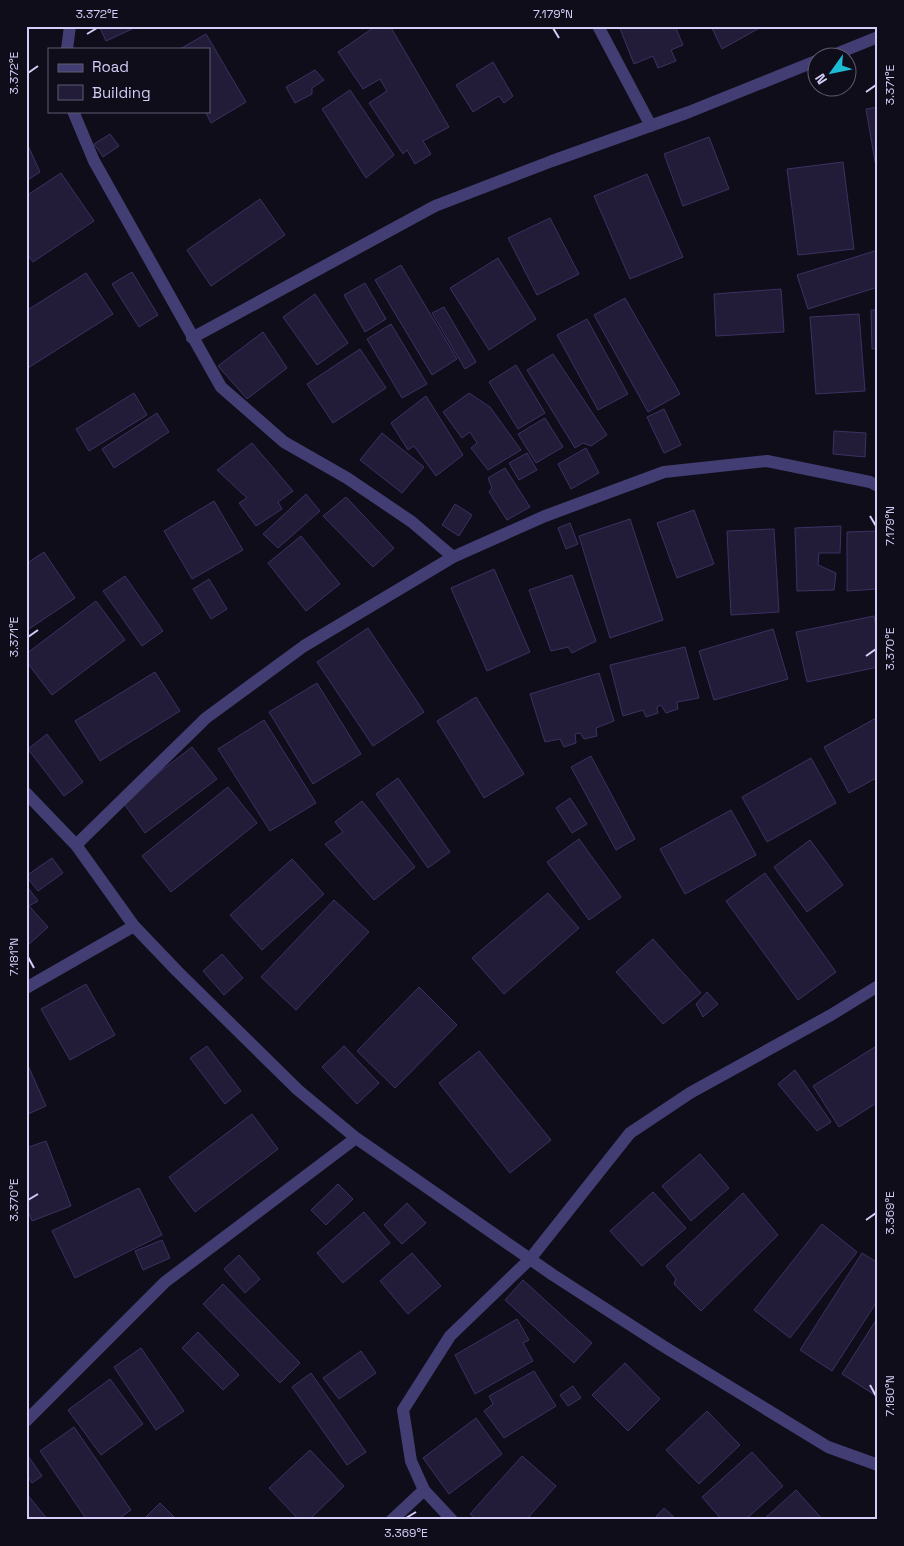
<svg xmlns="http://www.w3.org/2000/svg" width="904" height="1546" font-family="'Space Grotesk',sans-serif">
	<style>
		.building { fill: #231c39; stroke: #3c3162 }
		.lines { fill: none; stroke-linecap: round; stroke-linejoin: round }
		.minor { stroke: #423e73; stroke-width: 12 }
		.ticks { fill: none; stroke: #d4cdf8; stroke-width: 2 }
		.neatline { fill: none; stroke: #d4cdf8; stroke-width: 2 }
		.ticks-label { font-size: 12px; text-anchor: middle; fill: #d4cdf8 }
	</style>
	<rect width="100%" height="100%" fill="#100d1a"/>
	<path class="building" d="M 99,26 L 131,26 L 132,29 L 106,41 Z
		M 376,26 L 390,26 L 449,127 L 423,141 L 431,154 L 415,164 L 407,150 L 403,154 L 369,103 L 387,91 L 380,79 L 363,89 L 338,52 Z
		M 619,26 L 675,26 L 683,45 L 671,50 L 676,61 L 658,68 L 653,56 L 634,64 Z
		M 711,26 L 763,26 L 722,49 Z
		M 206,34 L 246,102 L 211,123 L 205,111 L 209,111 L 209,49 L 180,49 Z
		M 493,62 L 513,96 L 504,103 L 499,96 L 473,112 L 456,85 Z
		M 315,70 L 324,80 L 312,88 L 312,94 L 295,103 L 286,87 Z
		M 350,90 L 394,155 L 366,178 L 322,109 Z
		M 878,107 L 878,172 L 877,173 L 866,109 Z
		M 110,134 L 119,146 L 103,157 L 94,144 Z
		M 709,137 L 729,189 L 683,206 L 664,154 Z
		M 26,141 L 40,172 L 26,181 Z
		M 843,162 L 854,249 L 798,255 L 787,169 Z
		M 61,173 L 94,221 L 33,262 L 26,253 L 26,196 Z
		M 647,174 L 683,257 L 630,279 L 594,196 Z
		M 260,199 L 285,235 L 211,286 L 187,250 Z
		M 550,218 L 579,274 L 537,295 L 508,238 Z
		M 878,250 L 878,287 L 808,309 L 797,275 Z
		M 498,258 L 536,319 L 489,350 L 450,288 Z
		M 401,265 L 457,359 L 432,375 L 375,280 Z
		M 132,272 L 158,315 L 139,327 L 112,284 Z
		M 86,273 L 113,314 L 28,368 L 26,311 Z
		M 365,283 L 386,319 L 365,332 L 344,295 Z
		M 781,289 L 784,332 L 716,336 L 714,294 Z
		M 315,294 L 348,343 L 317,365 L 283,317 Z
		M 625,298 L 680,394 L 648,412 L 594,315 Z
		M 444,307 L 476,362 L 465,369 L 432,313 Z
		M 871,310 L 878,310 L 878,348 L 872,349 Z
		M 859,314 L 865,391 L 816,394 L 810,317 Z
		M 587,319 L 628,394 L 598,410 L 557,335 Z
		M 391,324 L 427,384 L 402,398 L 367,339 Z
		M 263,332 L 287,368 L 247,399 L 218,366 Z
		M 360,349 L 386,388 L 333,423 L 307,384 Z
		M 553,354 L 607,435 L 591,446 L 583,443 L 575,448 L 527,370 Z
		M 516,365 L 545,413 L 518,429 L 489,382 Z
		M 134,393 L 147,415 L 89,451 L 76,429 Z
		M 469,393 L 490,407 L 521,450 L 488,470 L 471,448 L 477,443 L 470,432 L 462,438 L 443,412 Z
		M 426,396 L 463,455 L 436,476 L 414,446 L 408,450 L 391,423 Z
		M 664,409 L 681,445 L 664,453 L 647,417 Z
		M 157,413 L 169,432 L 114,468 L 102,449 Z
		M 545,418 L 563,447 L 536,463 L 518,434 Z
		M 834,431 L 866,433 L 865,457 L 833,454 Z
		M 382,433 L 424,467 L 402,493 L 360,460 Z
		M 252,443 L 293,491 L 278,502 L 282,509 L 256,526 L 239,503 L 247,498 L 217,470 Z
		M 586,448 L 599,473 L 571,489 L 558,464 Z
		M 527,453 L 537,470 L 519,480 L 509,463 Z
		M 505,468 L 530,507 L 507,520 L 489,492 L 492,488 L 488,478 Z
		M 306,494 L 320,511 L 278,548 L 263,534 Z
		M 346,497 L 394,548 L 373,567 L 323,516 Z
		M 214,501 L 243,550 L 192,579 L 164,531 Z
		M 455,504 L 472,515 L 459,536 L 442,525 Z
		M 694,510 L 714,564 L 677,578 L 657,523 Z
		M 630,519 L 663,620 L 610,638 L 579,536 Z
		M 570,523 L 578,544 L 566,549 L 558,528 Z
		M 841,526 L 840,553 L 819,553 L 818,565 L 836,573 L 834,590 L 797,591 L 795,528 Z
		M 774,529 L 779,612 L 731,615 L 727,531 Z
		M 878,531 L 878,589 L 847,591 L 847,532 Z
		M 301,536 L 340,584 L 306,611 L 268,563 Z
		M 44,552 L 75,598 L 26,631 L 26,564 Z
		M 494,569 L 530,652 L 487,671 L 451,588 Z
		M 572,575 L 596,641 L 572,653 L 568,647 L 551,651 L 529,590 Z
		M 125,576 L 163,631 L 142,646 L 103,591 Z
		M 209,579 L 227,609 L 211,619 L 193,589 Z
		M 96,601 L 125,640 L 52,695 L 26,661 L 26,654 Z
		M 874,616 L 878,635 L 878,667 L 807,682 L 796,632 Z
		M 368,628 L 424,712 L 373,746 L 317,662 Z
		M 773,629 L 788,679 L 714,700 L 699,651 Z
		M 685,647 L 699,698 L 677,702 L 678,709 L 666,713 L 661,705 L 657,707 L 658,713 L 646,717 L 643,710 L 623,716 L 610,665 Z
		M 155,672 L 180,711 L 100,761 L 75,721 Z
		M 599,673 L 614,721 L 596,728 L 597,736 L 584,739 L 580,733 L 575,734 L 576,743 L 564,747 L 560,739 L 545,742 L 530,694 Z
		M 317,683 L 361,754 L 313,784 L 269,712 Z
		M 476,697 L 524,774 L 484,798 L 437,721 Z
		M 878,717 L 878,777 L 849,793 L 824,747 Z
		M 264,720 L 316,803 L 270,831 L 218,749 Z
		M 47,734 L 83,782 L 64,796 L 28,749 Z
		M 192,747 L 217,779 L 145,833 L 122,801 Z
		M 591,756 L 635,839 L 616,850 L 571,767 Z
		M 811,758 L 836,803 L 767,842 L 742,797 Z
		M 398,778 L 450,852 L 428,868 L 376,794 Z
		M 228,787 L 257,823 L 171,892 L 142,856 Z
		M 570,798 L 587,824 L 572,833 L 556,808 Z
		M 362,801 L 415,867 L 374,900 L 325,844 L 343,832 L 335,822 Z
		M 731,810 L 756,855 L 685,894 L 660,849 Z
		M 579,839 L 621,897 L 589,920 L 547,862 Z
		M 810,840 L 843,885 L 807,912 L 774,867 Z
		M 52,858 L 63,873 L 38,891 L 26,876 Z
		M 292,859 L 324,894 L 262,950 L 230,915 Z
		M 765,873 L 836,972 L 798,1000 L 726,901 Z
		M 26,885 L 38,901 L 29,906 L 48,927 L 26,947 Z
		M 548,893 L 579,928 L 504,994 L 472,958 Z
		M 334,900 L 369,932 L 296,1010 L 261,977 Z
		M 653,939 L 701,993 L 663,1024 L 616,972 Z
		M 222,954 L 243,978 L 224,995 L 203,971 Z
		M 86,984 L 115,1035 L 70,1060 L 41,1009 Z
		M 419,987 L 457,1025 L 395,1088 L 357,1051 Z
		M 707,992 L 718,1004 L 703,1017 L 696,1004 Z
		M 878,1045 L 878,1102 L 839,1127 L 813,1086 Z
		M 207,1046 L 241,1091 L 225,1104 L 190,1058 Z
		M 344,1046 L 379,1083 L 357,1104 L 322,1067 Z
		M 479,1051 L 551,1140 L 510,1173 L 439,1083 Z
		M 26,1061 L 46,1106 L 26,1115 Z
		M 795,1070 L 831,1122 L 817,1131 L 778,1084 Z
		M 252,1114 L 278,1149 L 195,1212 L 169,1177 Z
		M 46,1141 L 71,1206 L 32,1221 L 26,1207 L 26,1148 Z
		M 700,1154 L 729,1188 L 691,1221 L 662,1186 Z
		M 338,1184 L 353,1199 L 326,1225 L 311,1210 Z
		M 139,1188 L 162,1235 L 75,1278 L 52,1231 Z
		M 653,1192 L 686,1228 L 642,1266 L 610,1231 Z
		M 743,1193 L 778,1235 L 701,1311 L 674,1284 L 676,1279 L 666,1266 Z
		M 407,1203 L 426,1223 L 402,1244 L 384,1225 Z
		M 364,1212 L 390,1243 L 343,1283 L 317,1253 Z
		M 822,1224 L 857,1252 L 790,1338 L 754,1310 Z
		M 162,1240 L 170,1258 L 143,1270 L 135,1251 Z
		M 412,1253 L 441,1286 L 408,1314 L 380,1281 Z
		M 862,1253 L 878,1263 L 878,1300 L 832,1371 L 800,1350 Z
		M 239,1255 L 260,1279 L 245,1293 L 224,1269 Z
		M 523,1280 L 592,1343 L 574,1363 L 505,1300 Z
		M 223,1284 L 300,1363 L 280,1383 L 203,1304 Z
		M 878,1317 L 878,1397 L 842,1374 Z
		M 517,1319 L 529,1340 L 523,1343 L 533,1361 L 475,1394 L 455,1355 Z
		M 198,1332 L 239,1375 L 223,1390 L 182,1348 Z
		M 141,1348 L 184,1411 L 156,1430 L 114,1367 Z
		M 361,1351 L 376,1373 L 339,1399 L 323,1378 Z
		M 625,1363 L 660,1399 L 628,1431 L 592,1395 Z
		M 534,1371 L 556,1406 L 504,1438 L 484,1411 L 493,1404 L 489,1396 Z
		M 311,1373 L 366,1452 L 347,1465 L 292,1387 Z
		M 110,1379 L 143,1424 L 101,1455 L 68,1410 Z
		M 573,1386 L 581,1398 L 568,1406 L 560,1395 Z
		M 707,1411 L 740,1445 L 699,1484 L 666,1450 Z
		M 476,1418 L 502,1454 L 449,1494 L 423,1458 Z
		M 74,1427 L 131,1510 L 117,1520 L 87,1520 L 40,1451 Z
		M 310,1450 L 344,1486 L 309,1520 L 299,1520 L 269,1488 Z
		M 752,1452 L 783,1486 L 745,1520 L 722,1520 L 702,1497 Z
		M 26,1453 L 42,1476 L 32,1483 L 26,1475 Z
		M 522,1456 L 556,1486 L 526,1520 L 477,1520 L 470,1514 Z
		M 796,1490 L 823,1520 L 763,1520 Z
		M 26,1493 L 48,1520 L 26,1520 Z
		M 160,1503 L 177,1520 L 143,1520 Z
		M 664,1508 L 677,1520 L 653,1520 Z"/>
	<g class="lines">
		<path class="minor" d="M 598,26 L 651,126
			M 67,49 L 70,26
			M 826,58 L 878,37
			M 73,111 L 94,161 L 221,387 L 284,442 L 347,478 L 412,522 L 453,557
			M 192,338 L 435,206 L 552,161 L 689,112 L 816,61
			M 26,793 L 76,845 L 134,926 L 177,971 L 298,1090 L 356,1138 L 553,1275 L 663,1346 L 828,1447 L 878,1465
			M 76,845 L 206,718 L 304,646 L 453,557 L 545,516 L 664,472 L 767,461 L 870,482 L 878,486
			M 26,988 L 134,926
			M 26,1421 L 165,1282 L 356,1138
			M 392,1520 L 424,1490
			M 452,1520 L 424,1490 L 411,1461 L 403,1410 L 450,1336 L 530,1259 L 630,1133 L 690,1093 L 831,1015 L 878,986"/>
	</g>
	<path class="ticks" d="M 553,28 L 559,38M 87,34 L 97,28M 28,73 L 38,66M 866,92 L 876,85M 870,516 L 876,526M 28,637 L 38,630M 866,656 L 876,649M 28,957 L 34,968M 28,1200 L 38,1194M 866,1220 L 876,1213M 870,1385 L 876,1396M 406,1518 L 416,1512"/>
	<rect width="904" height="1546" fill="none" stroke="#100d1a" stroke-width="55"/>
	<rect x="48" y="48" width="162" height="65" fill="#100d1a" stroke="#5e5a73"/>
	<rect x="58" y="64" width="25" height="8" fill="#423e73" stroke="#5e5a73"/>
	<text x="92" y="72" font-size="15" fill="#d4cdf8">Road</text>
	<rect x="58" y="85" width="25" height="15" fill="#231c39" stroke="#5e5a73"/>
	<text x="92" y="98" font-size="15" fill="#d4cdf8">Building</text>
	<g transform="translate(832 72) rotate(237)"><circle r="24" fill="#100d1a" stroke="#5e5a73"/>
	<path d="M0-4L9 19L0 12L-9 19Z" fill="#1cbcd5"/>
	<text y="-8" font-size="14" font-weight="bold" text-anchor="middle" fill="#d4cdf8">N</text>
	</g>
	<rect x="28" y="28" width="848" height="1490" class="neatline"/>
	<g class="ticks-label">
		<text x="97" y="18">3.372°E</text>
		<text x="553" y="18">7.179°N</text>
		<text transform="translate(14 73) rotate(-90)" y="4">3.372°E</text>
		<text transform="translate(890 85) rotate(-90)" y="4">3.371°E</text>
		<text transform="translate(890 526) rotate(-90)" y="4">7.179°N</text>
		<text transform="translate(14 637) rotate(-90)" y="4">3.371°E</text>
		<text transform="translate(890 649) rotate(-90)" y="4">3.370°E</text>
		<text transform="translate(14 957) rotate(-90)" y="4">7.181°N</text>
		<text transform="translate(14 1200) rotate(-90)" y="4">3.370°E</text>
		<text transform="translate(890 1213) rotate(-90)" y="4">3.369°E</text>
		<text transform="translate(890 1396) rotate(-90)" y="4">7.180°N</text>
		<text x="406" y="1537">3.369°E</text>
	</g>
</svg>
